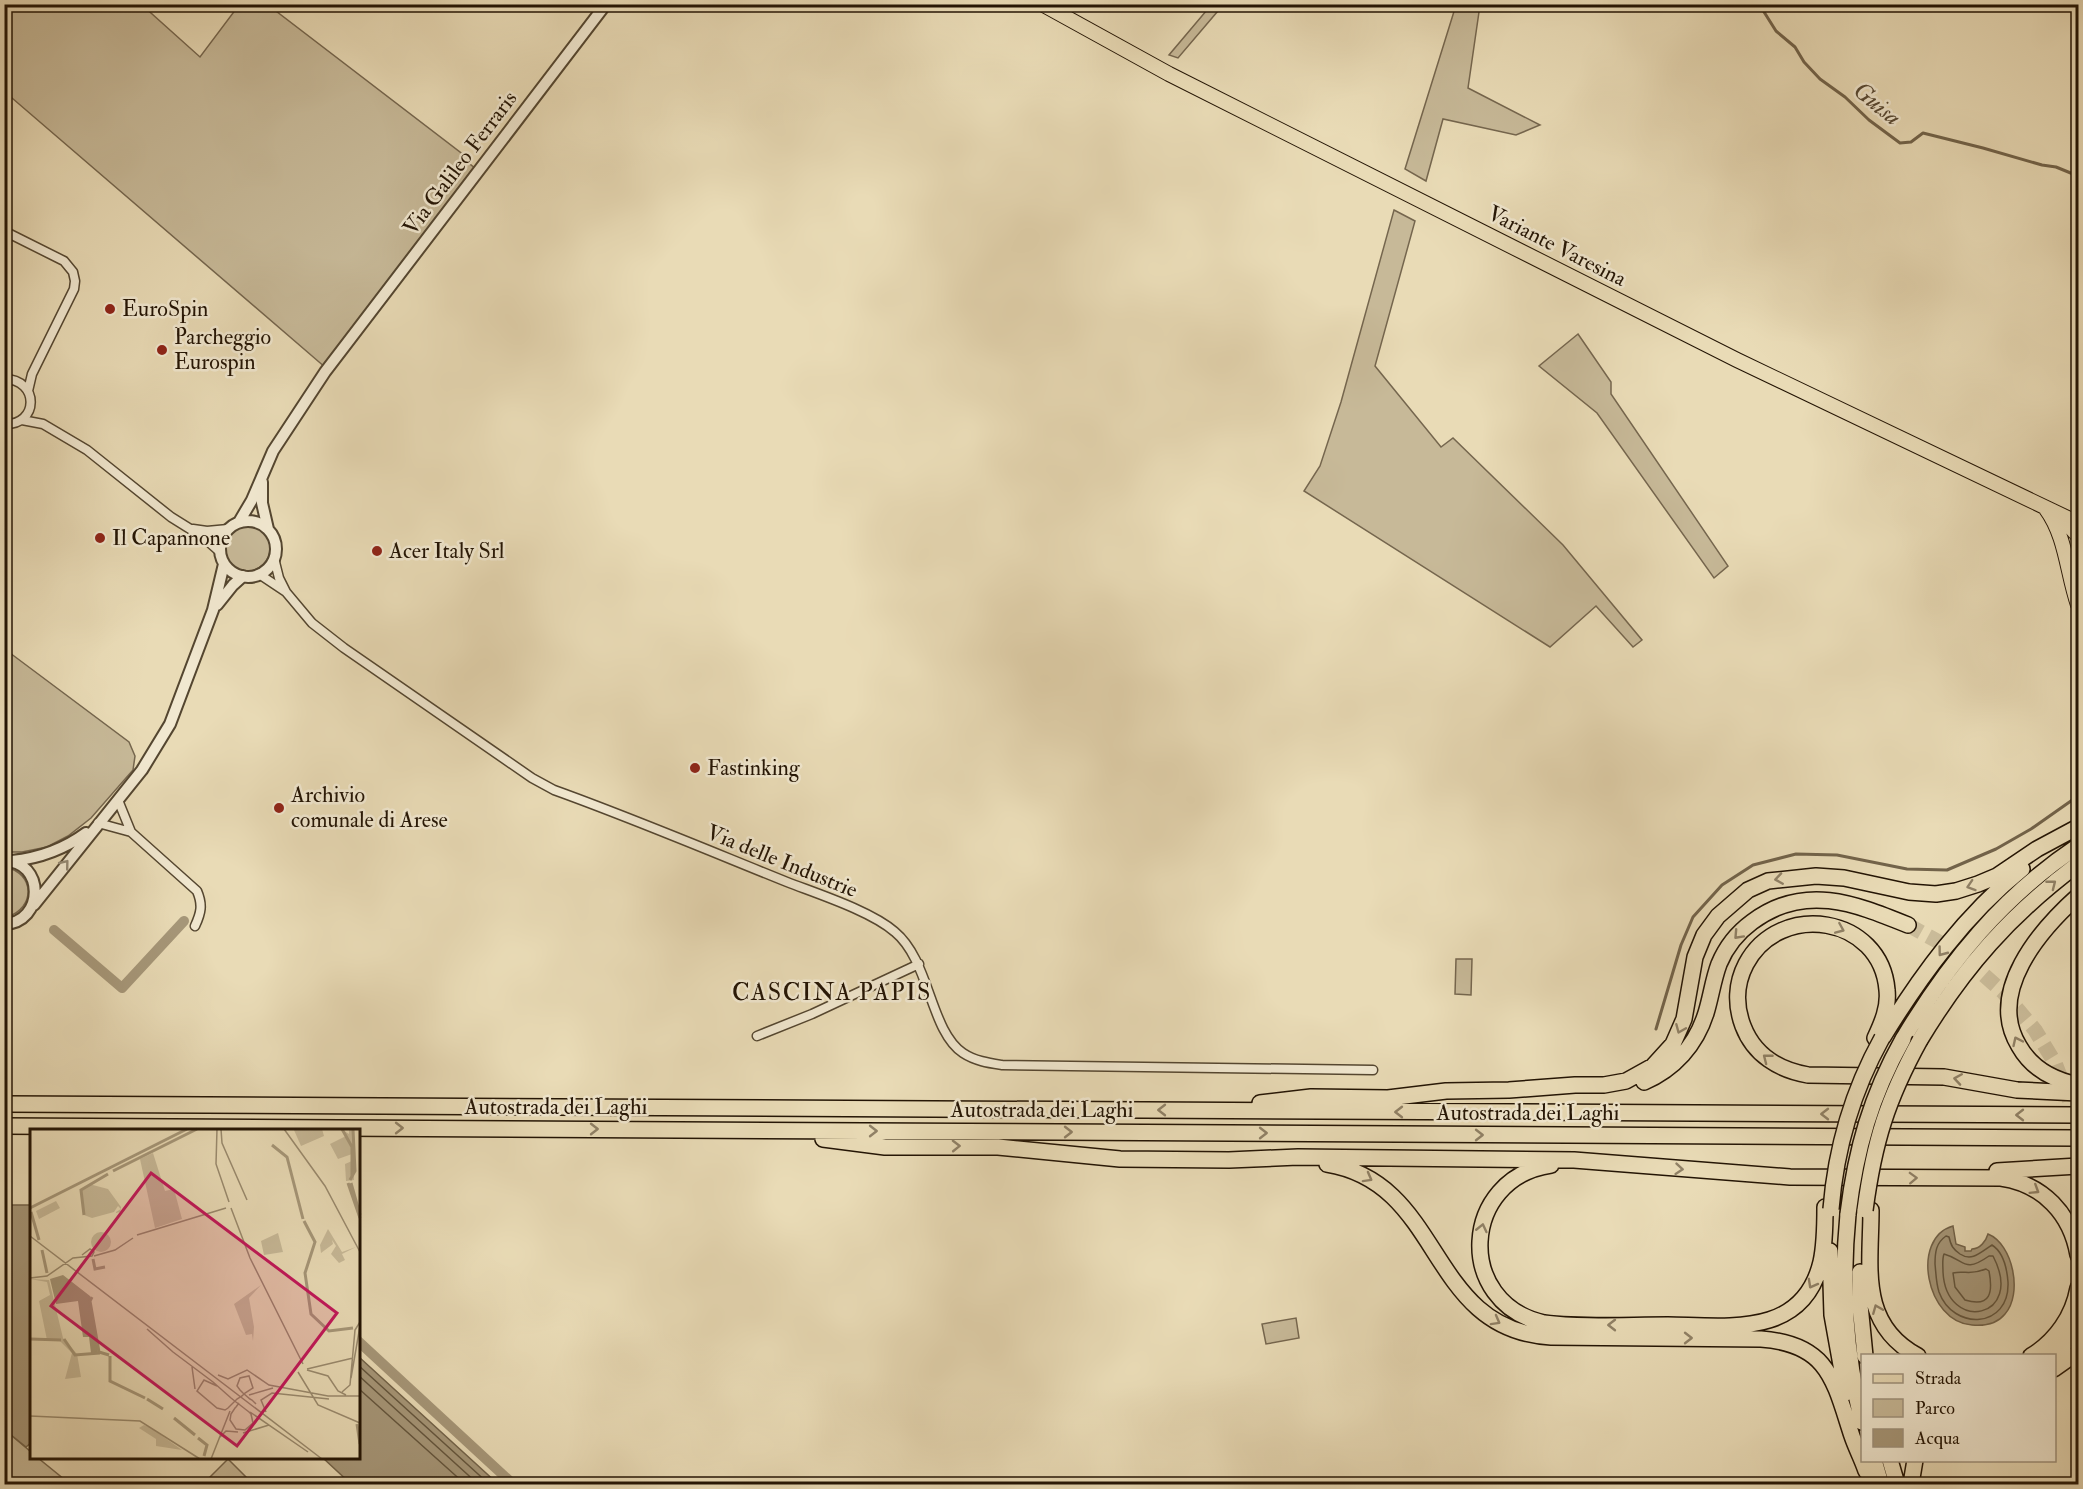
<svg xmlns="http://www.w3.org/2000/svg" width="2083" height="1489" font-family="'IM FELL Double Pica',serif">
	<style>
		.green { fill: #c7b998; stroke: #75664e; stroke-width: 1.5 }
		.water { fill: #a69779; stroke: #72634a; stroke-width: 1.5 }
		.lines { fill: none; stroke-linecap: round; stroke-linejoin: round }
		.shore { stroke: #64563e; stroke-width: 1.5 }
		.stream { stroke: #72634a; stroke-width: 3 }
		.canal { stroke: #a69779; stroke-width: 10 }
		.motorway-tunnel { stroke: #cbbd9b; stroke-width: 15; stroke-dasharray: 15 8; stroke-linecap: butt }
		.minor-casing { stroke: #544630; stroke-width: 11 }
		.tertiary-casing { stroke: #544630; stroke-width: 14 }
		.primary-casing { stroke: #231404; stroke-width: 16 }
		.motorway-casing { stroke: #231404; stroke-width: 18 }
		.minor { stroke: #f1e8d0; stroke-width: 8 }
		.tertiary { stroke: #f1e8d0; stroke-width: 10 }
		.primary { stroke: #e9dbb6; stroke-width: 14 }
		.motorway { stroke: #e9dbb6; stroke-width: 15 }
		.motorway-bridge-casing { stroke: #231404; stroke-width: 18; stroke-linecap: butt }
		.motorway-bridge { stroke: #e9dbb6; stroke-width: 15 }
		.oneway { stroke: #948974 }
		.oneway2 { stroke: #908166 }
		.poi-dot { fill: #8f2418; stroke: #f1e8d0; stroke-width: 2 }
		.labels { text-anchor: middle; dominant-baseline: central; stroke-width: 5; stroke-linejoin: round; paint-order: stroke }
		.street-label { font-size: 22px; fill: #231404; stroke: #f1e8d0 }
		.poi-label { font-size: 22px; fill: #231404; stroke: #f1e8d0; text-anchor: start }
		.water-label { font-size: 24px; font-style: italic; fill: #574833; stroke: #f1e8d0 }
		.neighbourhood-label { font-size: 24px; letter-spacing: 1.5px; fill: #231404; stroke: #f1e8d0 }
		.inset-river { fill: none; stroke: #a69779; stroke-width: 3 }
		.inset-road { fill: none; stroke: #9a8b6f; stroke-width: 1.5 }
		.view { fill: #c2185b; fill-opacity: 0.15; stroke: #c2185b; stroke-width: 3 }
		.inset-edge { fill: none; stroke: #231404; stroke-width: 3 }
	</style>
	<rect width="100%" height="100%" fill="#e9dbb6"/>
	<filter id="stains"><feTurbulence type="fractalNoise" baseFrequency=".00333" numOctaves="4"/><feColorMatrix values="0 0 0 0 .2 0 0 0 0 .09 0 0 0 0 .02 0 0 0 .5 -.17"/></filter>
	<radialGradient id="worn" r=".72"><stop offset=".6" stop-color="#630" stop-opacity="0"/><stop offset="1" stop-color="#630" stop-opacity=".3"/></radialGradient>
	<path class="green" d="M 1212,4 L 1223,5 L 1178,58 L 1169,55 Z
		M 5,5 L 142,5 L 200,57 L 239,5 L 268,5 L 469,159 L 470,164 L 476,169 L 326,368 L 5,92 Z
		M 1456,5 L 1480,5 L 1468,88 L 1540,125 L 1516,135 L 1443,119 L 1426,181 L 1405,169 Z
		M 1394,210 L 1415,221 L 1375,366 L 1441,447 L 1453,438 L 1563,545 L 1642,640 L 1633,647 L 1596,606 L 1550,647 L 1304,491 L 1320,466 L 1341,402 Z
		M 1578,334 L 1611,382 L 1611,394 L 1728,566 L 1714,578 L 1597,413 L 1539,366 Z
		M224 548a23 23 0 1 1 46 0a23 23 0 1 1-46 0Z
		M 6,650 L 129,742 L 135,756 L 133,770 L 91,818 L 68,836 L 47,847 L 22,852 L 5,852 L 4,652 Z
		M 5,867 C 35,873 36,908 7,917 L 4,917 Z
		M 1456,959 L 1472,959 L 1471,995 L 1455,994 Z
		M 1296,1318 L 1299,1338 L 1266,1344 L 1262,1324 Z
		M 5,1430 L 31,1452 L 32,1458 L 38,1458 L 70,1484 L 5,1484 Z
		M 228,1459 L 253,1484 L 203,1484 Z"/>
	<path class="water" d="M 5,1205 L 31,1205 L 32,1442 L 26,1447 L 5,1430 Z
		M 1953,1226 L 1956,1244 L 1965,1247 L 1965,1251 L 1971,1251 L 1972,1249 C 1980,1249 1986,1241 1988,1234 C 2013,1244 2023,1294 2005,1314 C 1997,1324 1983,1326 1972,1325 C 1926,1322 1910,1238 1953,1226 Z
		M 359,1357 L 498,1484 L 351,1484 L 323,1458 L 358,1458 Z"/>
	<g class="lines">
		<path class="shore" d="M 1946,1236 L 1949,1237 C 1951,1246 1953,1249 1960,1254 C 1972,1262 1981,1252 1992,1245 C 2003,1252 2007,1269 2008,1282 C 2010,1329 1953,1331 1939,1292 C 1936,1283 1936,1273 1935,1264 C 1935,1252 1936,1243 1946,1236 Z
			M 1944,1254 C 1966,1260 1963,1274 1989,1256 L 1993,1256 C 2026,1319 1946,1334 1943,1272 C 1943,1266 1942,1259 1944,1254 Z
			M 1986,1269 L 1989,1271 C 1993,1292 1991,1308 1965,1300 L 1955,1287 L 1953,1273 C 1965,1270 1969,1276 1986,1269 Z
			M 358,1365 L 489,1484
			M 358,1375 L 478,1484
			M 358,1388 L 465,1484"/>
		<path class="stream" d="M 1759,4 L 1776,31 L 1795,47 L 1804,62 L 1820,79 L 1845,97 L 1869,120 L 1900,143 L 1911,142 L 1923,133 L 1983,148 L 2042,165 L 2056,167 L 2078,176
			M 1656,1029 L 1681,945 L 1693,917 L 1722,885 L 1753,865 L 1796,854 L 1837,855 L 1907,869 L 1947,870 L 1996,849 L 2031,829 L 2078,796"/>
		<path class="canal" d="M 54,930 L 122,988 L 184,921
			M 358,1341 L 513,1484"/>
		<path class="motorway-tunnel" d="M 1908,925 L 1959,953 L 2003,992 L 2035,1030 L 2055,1063 L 2078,1122"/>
		<defs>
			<path id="minor" d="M 4,231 L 64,261 L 73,272 L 75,281 L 74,289 L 32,374 L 28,391
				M 4,379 C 40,379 39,426 4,424
				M 22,420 L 43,424 L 87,450 L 171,517 L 203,537 L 220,552
				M 193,529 L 207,531 L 228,529
				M 274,558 L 279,578 L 286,592 L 312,623 L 344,648 L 532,778 L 554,790 C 632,818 710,851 787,882 C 818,894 871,911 895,932 C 930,961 930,1031 963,1053 C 975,1061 989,1063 1002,1065 L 1373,1070
				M 259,574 L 286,592
				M 118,800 L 131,832 L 197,891 C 203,905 201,913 195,926
				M 98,823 L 131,832
				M 757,1036 L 812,1014 L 919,964"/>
			<path id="tertiary" d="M 262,482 L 262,503 L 268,529
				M220 549a28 28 0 1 1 56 0a28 28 0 1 1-56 0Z
				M 239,522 L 252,500 L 273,451 L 325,372 L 606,4
				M 217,605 L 233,585 L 243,576
				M 4,861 C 45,860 45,923 4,924
				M 12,861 C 40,858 63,850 86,833
				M 34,905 L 142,770 L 170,724 L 213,610 L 224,564"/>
			<path id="primary" d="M 1042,4 L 1169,74 L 1737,360 L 2078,523
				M 2046,509 C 2066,536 2067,573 2078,605
				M 2062,518 L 2078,536"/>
			<path id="motorway" d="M 2078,896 C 2040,930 1986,992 2019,1046 C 2032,1069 2053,1080 2078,1085
				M 1883,1037 C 1921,975 1965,915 2022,869
				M 1875,1038 C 1882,1023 1889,1007 1887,990 C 1881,916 1780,900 1746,964 C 1736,983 1735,1005 1743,1026 C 1754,1055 1779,1070 1808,1075 L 1944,1077 L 2017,1090 L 2078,1093
				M 1903,1039 C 1949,962 2003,896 2078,846
				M 1920,1040 C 1964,967 2010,915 2078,864
				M 1644,1082 C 1674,1069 1696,1045 1706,1013 C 1711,997 1713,980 1719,964 C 1726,947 1737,933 1752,922 C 1804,883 1854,903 1908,925
				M 1260,1103 L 1311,1097 L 1388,1098 L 1446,1091 L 1509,1090 L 1575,1085 L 1604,1085 L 1626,1081 L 1653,1066 L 1673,1044 L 1684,1019 L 1695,957 L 1704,935 L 1718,916 L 1748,890 L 1768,881 L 1816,876 L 1844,878 L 1909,892 L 1936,894 L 1956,891 L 1978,884 L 1997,876 L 2037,849 L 2078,827
				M 4,1104 L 2078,1115
				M 4,1126 L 2078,1138
				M 823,1139 L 885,1147 L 998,1147 L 1120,1159 L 1229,1160 L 1298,1157 L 1574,1160 L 1790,1177 L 2001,1178 C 2043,1184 2071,1214 2078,1255
				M 1327,1164 C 1445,1183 1426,1330 1551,1337 L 1761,1339 C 1829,1344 1834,1381 1852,1436 C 1856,1448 1862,1459 1866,1471
				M 1551,1165 C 1461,1178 1454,1303 1544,1323 C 1584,1328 1627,1325 1668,1325 C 1728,1326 1803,1338 1821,1262 C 1825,1244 1825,1225 1825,1207
				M 1997,1171 L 2078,1166
				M 1871,1210 C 1871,1266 1858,1324 1918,1356
				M 1848,1214 C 1841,1287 1845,1351 1862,1422
				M 1830,1251 L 1832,1315 L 1846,1393
				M 1860,1272 L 1860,1305 L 1865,1356
				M 2031,1356 C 2056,1341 2073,1316 2078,1288
				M 2054,1356 L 2078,1328
				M 2054,1369 L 2078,1352
				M 1874,1460 L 1881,1484
				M 1890,1460 L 1897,1484
				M 1911,1484 L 1915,1460"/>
		</defs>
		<use href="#minor" class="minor-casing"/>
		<use href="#tertiary" class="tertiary-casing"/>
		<use href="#primary" class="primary-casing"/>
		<use href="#motorway" class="motorway-casing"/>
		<use href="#minor" class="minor"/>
		<use href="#tertiary" class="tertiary"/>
		<use href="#primary" class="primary"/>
		<use href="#motorway" class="motorway"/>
		<defs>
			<path id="motorway-bridge" d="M 1831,1209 C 1836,1147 1852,1092 1882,1038
				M 1865,1210 C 1874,1142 1887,1100 1920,1040
				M 1848,1214 C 1856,1149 1871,1096 1903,1039"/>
		</defs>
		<use href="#motorway-bridge" class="motorway-bridge-casing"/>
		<use href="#motorway-bridge" class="motorway-bridge"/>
	</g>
	<defs><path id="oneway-chevron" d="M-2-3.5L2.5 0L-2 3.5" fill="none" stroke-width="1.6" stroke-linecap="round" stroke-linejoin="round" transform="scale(1.5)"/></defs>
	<use class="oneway" href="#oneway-chevron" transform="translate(65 864) rotate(-51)"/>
	<g class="oneway2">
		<use href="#oneway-chevron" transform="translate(1779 879) rotate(171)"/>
		<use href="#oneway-chevron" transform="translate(2052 884) rotate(-38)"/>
		<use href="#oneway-chevron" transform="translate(1971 886) rotate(162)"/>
		<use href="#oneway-chevron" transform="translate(1840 929) rotate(23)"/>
		<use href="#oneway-chevron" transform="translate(1738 935) rotate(133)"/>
		<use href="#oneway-chevron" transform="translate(1942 952) rotate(127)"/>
		<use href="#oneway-chevron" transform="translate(1680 1029) rotate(113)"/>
		<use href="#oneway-chevron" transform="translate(2017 1041) rotate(-115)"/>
		<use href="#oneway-chevron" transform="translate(1767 1058) rotate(-142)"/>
		<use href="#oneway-chevron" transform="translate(1958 1079) rotate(-171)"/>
		<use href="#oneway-chevron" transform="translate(1162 1110) rotate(-180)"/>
		<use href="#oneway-chevron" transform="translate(1399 1112) rotate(-180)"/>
		<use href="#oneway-chevron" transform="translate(1825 1114) rotate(-180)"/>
		<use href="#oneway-chevron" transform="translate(2020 1115) rotate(-180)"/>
		<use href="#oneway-chevron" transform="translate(399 1128)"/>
		<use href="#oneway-chevron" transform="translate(594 1129)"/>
		<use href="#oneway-chevron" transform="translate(873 1131)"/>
		<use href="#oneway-chevron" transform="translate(1068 1132)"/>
		<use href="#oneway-chevron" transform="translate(1263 1133)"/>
		<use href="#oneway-chevron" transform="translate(1479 1135)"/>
		<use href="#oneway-chevron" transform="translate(956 1146) rotate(-1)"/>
		<use href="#oneway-chevron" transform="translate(1679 1169) rotate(5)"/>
		<use href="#oneway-chevron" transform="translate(1368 1178) rotate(29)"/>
		<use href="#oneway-chevron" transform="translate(1913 1178) rotate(-2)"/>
		<use href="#oneway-chevron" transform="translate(2035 1190) rotate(32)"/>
		<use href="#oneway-chevron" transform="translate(1482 1228) rotate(-77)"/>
		<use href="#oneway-chevron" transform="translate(1812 1284) rotate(119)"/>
		<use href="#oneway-chevron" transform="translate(1877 1309) rotate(-112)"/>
		<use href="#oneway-chevron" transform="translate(1496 1321) rotate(29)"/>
		<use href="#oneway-chevron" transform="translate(1612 1325) rotate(-180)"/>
		<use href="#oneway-chevron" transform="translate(1688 1338)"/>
	</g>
	<g class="poi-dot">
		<circle cx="110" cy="309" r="6"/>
		<circle cx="162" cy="350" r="6"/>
		<circle cx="100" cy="538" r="6"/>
		<circle cx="377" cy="551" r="6"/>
		<circle cx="695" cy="768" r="6"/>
		<circle cx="279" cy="808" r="6"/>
	</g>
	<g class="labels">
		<g class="street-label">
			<text transform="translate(460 163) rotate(-53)">Via Galileo Ferraris</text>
			<text transform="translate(1557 246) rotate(27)">Variante Varesina</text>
			<text transform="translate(782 861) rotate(22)">Via delle Industrie</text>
			<text x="556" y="1107">Autostrada dei Laghi</text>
			<text x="1042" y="1110">Autostrada dei Laghi</text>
			<text x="1528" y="1113">Autostrada dei Laghi</text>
		</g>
		<g class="poi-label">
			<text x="122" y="309">EuroSpin</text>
			<text x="174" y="337">Parcheggio<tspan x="174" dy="25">Eurospin</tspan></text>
			<text x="112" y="538">Il Capannone</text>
			<text x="389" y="551">Acer Italy Srl</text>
			<text x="707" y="768">Fastinking</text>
			<text x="291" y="795">Archivio<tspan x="291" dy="25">comunale di Arese</tspan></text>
		</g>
		<g class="water-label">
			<text transform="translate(1877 104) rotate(39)">Guisa</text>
		</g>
		<g class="neighbourhood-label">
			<text x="832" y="992">CASCINA PAPIS</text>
		</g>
	</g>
	<g transform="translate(30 1129)">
		<rect width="330" height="330" fill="#e9dbb6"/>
		<path d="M 292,0 L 294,7 L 271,17 L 264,1 ZM 311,0 L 319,5 L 319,0 L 324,0 L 324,51 L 316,52 L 315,35 L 322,32 L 322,25 L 308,30 L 300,15 L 316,7 ZM 123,24 L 135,62 L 144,60 L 152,90 L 125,99 L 110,30 ZM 59,55 L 78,60 L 91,78 L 91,80 L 90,83 L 86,84 L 86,83 L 91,80 L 88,77 L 84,83 L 62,89 L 54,86 L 51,62 ZM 26,72 L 30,79 L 9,90 L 6,82 ZM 298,100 L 312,123 L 326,118 L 312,125 L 315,131 L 309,134 L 301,125 L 306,117 L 302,111 L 303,115 L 291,124 L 290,116 ZM61 113a10 10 0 1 1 20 0a10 10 0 1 1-20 0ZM 248,104 L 253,123 L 234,126 L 231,112 ZM 0,150 L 19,151 L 33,209 L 47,225 L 51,248 L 35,250 L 42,224 L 30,212 L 17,211 L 9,172 L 20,166 L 17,153 ZM 231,156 L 219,169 L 224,198 L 223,212 L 222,205 L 216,206 L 204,175 ZM 114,296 L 121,299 L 152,321 L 126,317 L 126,310 L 109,299 Z" fill="#c7b998"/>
		<path d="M 33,146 L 60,167 L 68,224 L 61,224 L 59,208 L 53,208 L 48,172 L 26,175 L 20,150 Z" fill="#a69779"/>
		<path class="inset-river" d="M 312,0 L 322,18 L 322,48M 242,16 L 257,28 L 273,90M 83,42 L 167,0M 320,51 L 325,42 L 323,0M 318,54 L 330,89M 321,54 L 330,86M 0,79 L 157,0M 1,83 L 9,111M 54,86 L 51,61 L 78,45M 274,92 L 285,113 L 275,144 L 281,185 L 299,202 L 323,199M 12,121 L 17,144M 63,130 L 65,140 L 75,138M 62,168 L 60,172 L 69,223 L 79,226M 0,210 L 31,211M 34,210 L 45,226 L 70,224M 80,227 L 80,252 L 115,269M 117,270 L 133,280M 144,289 L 165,306M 327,295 L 330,315M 168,309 L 177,316 L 174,327"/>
		<path class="inset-road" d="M 187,0 L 186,35 L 199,73M 191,0 L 192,14 L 217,71M 254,0 L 295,57 L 330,123M 201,79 L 220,129 L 273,235M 107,106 L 196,79M 0,107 L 292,330M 64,127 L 85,121 L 103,109M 0,149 L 17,147 L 43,129 L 62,127 L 64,123 L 60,120 L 52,126M 117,200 L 143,223 L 183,253 L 201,269 L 206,273 L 210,276 L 219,283 L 221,285 L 223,294 L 215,301 L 206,300 L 200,291 L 201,285 L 205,279 L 206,278 L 209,274M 162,238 L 165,260M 277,240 L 323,229M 277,241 L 298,247 L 308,262 L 316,266M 268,243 L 288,276 L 330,294M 188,246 L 198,250 L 217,241 L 239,256 L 298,267 L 330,267M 321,249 L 330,197M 187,257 L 174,251 L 167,262 L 187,279 L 195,281 L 198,279 L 207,270 L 212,267 L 215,264 L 223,259 L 219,247 L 210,249 L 207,257 L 210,261 L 213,264 L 220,270 L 222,271 L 226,275M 312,263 L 320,256 L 325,201 L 330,193M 219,266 L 243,259M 220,283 L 278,323M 236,283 L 231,271 L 242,264 L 299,270M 0,287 L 110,292 L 170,330M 213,304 L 239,296M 189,309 L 196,302 L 208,303M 181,330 L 200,282"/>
		<path class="view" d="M 121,44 L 307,184 L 207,317 L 21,177 Z"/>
		<rect width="330" height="330" class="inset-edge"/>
	</g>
	<rect width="2083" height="1489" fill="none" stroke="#e9dbb6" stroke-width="24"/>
	<rect x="6" y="6" width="2071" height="1477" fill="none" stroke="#231404" stroke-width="3"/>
	<rect x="12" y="12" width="2059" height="1465" fill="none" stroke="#231404" stroke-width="1.5"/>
	<rect x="1861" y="1354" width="195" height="108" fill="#f1e8d0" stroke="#9f937e" stroke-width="1.5"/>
	<rect x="1873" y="1374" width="30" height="9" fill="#e9dbb6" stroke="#9f937e" stroke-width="1.5"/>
	<text x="1915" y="1384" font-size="18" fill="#231404">Strada</text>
	<rect x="1873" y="1399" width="30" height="18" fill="#c7b998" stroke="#9f937e" stroke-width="1.5"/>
	<text x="1915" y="1414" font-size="18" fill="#231404">Parco</text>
	<rect x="1873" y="1429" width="30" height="18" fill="#a69779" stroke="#9f937e" stroke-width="1.5"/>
	<text x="1915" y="1444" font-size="18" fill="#231404">Acqua</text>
	<rect width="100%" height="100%" filter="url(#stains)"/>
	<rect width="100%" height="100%" fill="url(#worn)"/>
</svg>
